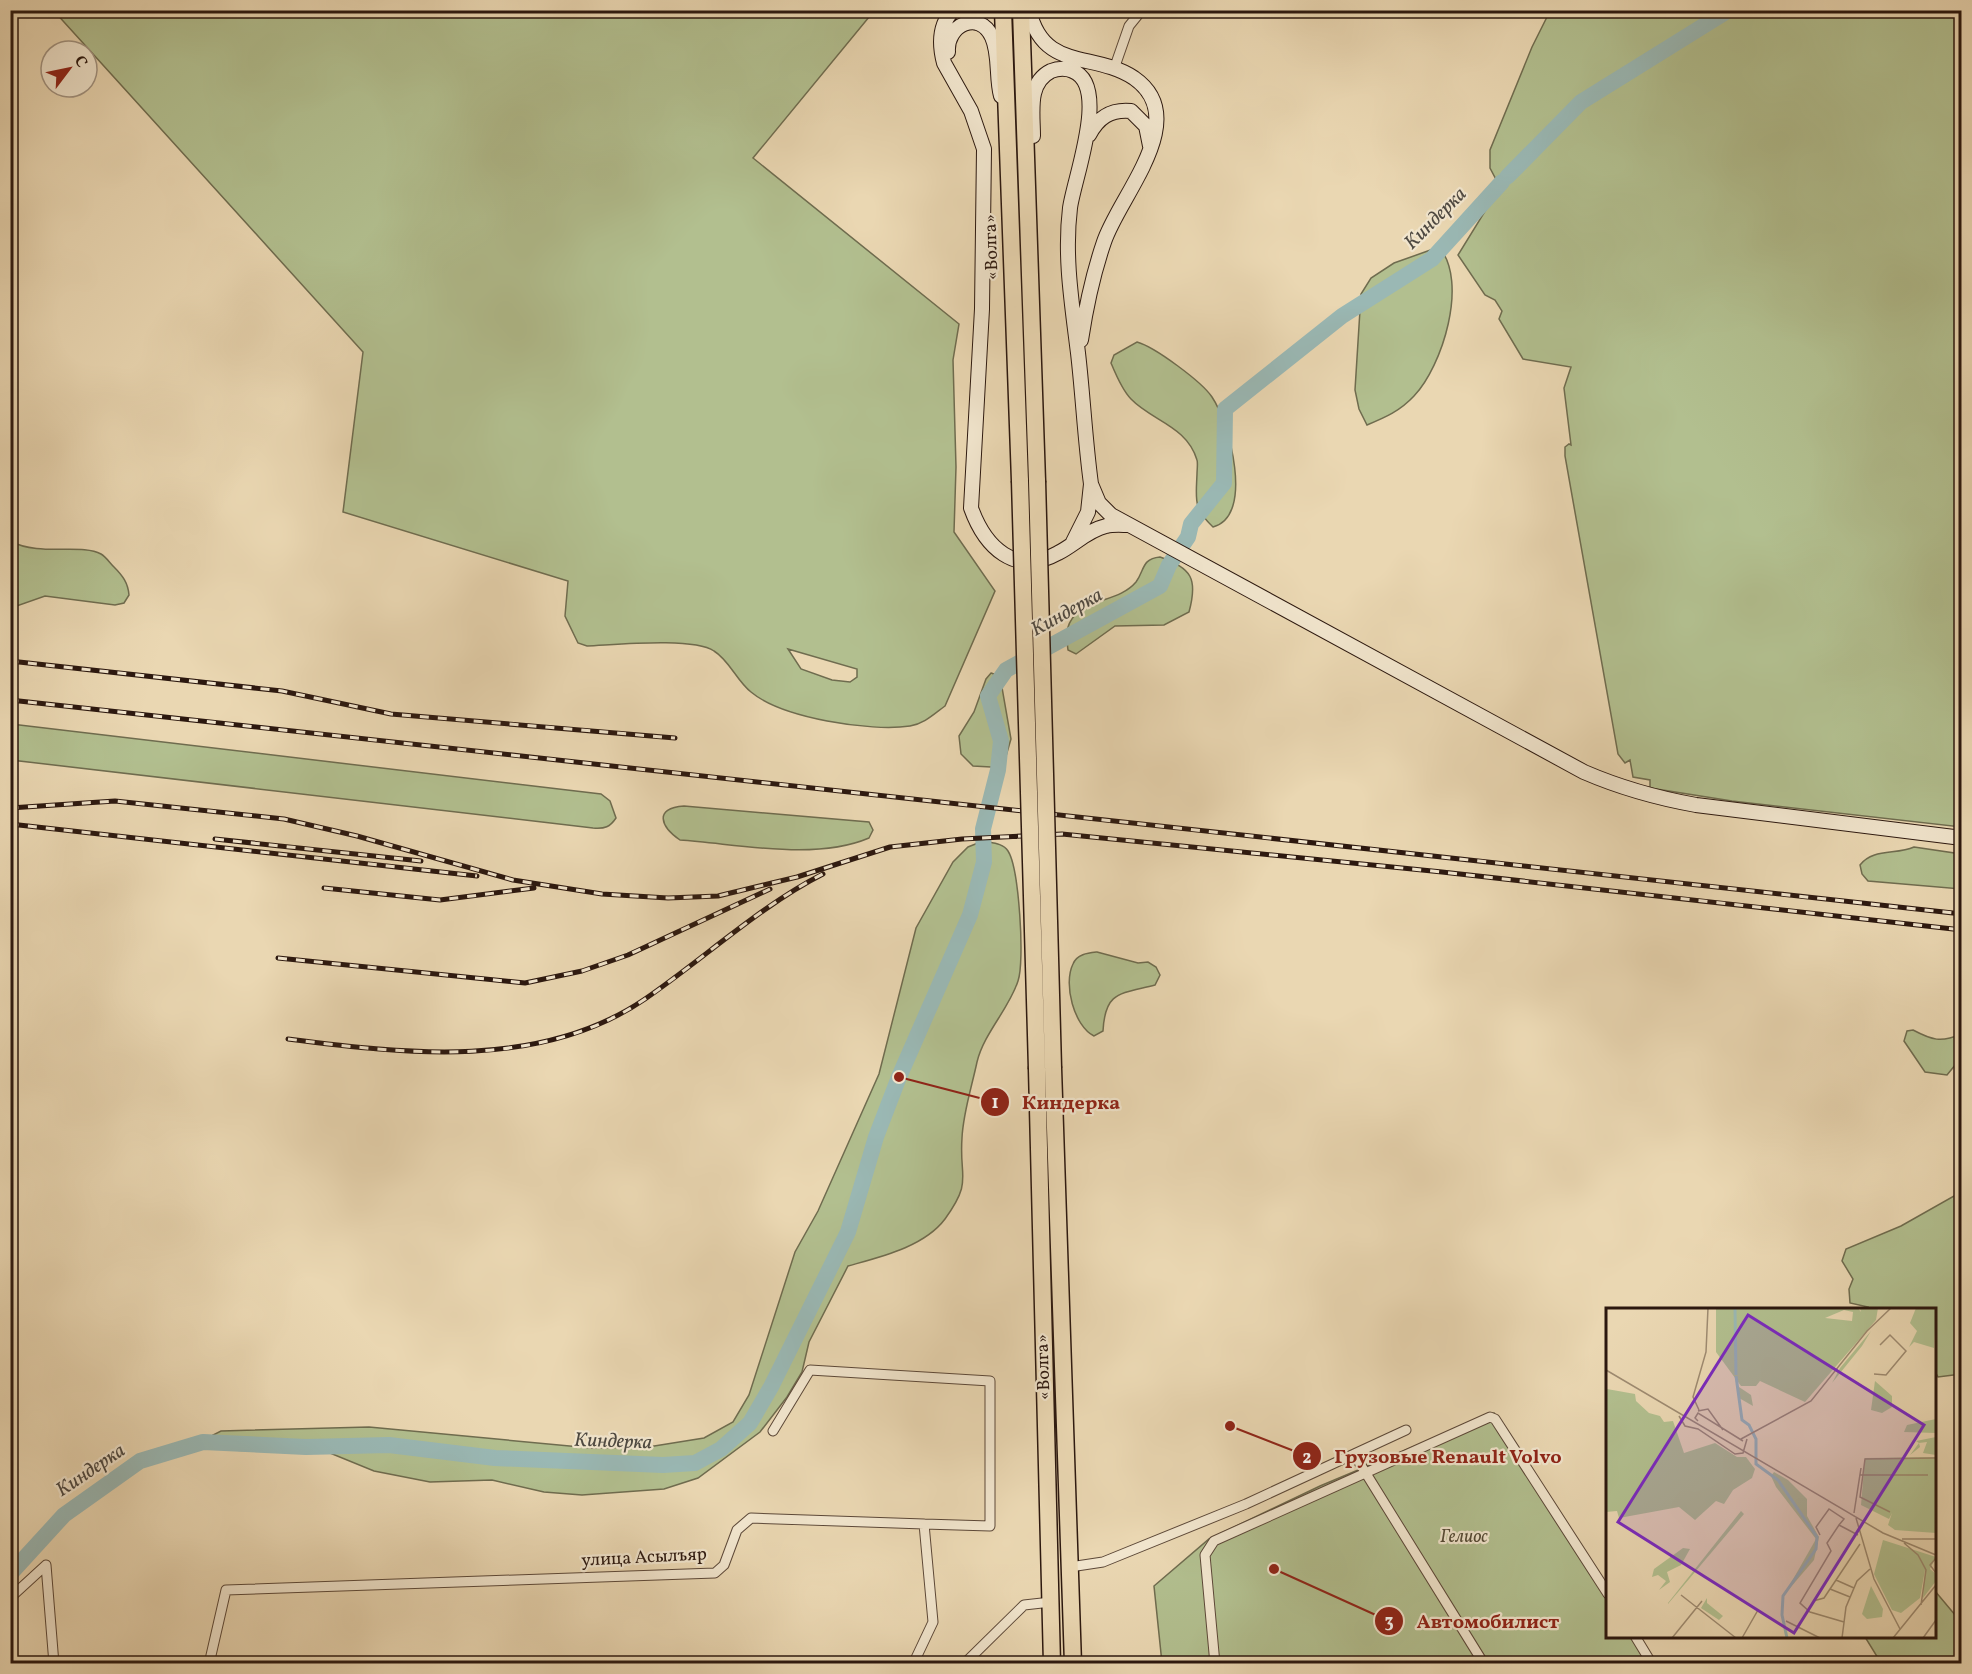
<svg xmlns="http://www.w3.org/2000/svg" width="1972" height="1674" font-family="Vollkorn,serif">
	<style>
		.green { fill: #b2bf8f; stroke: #6f6c4f; stroke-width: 1.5; fill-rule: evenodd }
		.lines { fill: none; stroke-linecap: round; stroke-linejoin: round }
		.river { stroke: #9ab8b4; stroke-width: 16 }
		.street-casing { stroke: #5c4838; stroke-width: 11 }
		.secondary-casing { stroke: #2c180f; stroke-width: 16 }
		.highway-casing { stroke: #2c180f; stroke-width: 19 }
		.street { stroke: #f1e5cd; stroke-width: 9 }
		.secondary { stroke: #f1e5cd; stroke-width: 14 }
		.highway { stroke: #ead7b2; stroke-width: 16 }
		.rail-casing { stroke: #2c180f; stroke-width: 5 }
		.rail { stroke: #f1e5cd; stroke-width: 3; stroke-dasharray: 9; stroke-linecap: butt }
		.highway-bridge-casing { stroke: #2c180f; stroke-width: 19; stroke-linecap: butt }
		.highway-bridge { stroke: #ead7b2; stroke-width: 16 }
		.labels { text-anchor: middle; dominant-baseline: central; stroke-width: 4.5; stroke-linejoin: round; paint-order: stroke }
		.street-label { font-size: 18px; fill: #2c180f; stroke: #f1e5cd }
		.park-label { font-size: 18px; font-style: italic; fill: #544a35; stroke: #f1e5cd }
		.water-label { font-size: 20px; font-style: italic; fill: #4d4841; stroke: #f1e5cd }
		.inset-river { fill: none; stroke: #9ab8b4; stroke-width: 3 }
		.inset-road { fill: none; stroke: #9e8b71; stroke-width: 1.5 }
		.view { fill: #7b2cbf; fill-opacity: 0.15; stroke: #7b2cbf; stroke-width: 3 }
		.inset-edge { fill: none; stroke: #2c180f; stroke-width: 3 }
		.leader { fill: none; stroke: #8f2418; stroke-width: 2 }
		.callout-dot { fill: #8f2418; stroke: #f1e5cd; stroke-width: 2 }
		.mark-label { font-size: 18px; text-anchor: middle; font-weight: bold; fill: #fff }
		.callout-label { font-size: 20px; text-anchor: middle; font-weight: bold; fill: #8f2418; stroke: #f1e5cd; stroke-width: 4.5; stroke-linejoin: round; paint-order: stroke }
	</style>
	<rect width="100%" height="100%" fill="#ead7b2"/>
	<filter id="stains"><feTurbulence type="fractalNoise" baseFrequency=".00333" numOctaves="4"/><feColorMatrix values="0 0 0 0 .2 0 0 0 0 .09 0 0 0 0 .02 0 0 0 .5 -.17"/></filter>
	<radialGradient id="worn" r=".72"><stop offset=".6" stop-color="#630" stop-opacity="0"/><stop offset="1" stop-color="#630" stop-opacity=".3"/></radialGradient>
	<path class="green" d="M 54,11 L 874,11 L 753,158 L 959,324 L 953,360 L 956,467 L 954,532 L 995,591 L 945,706 C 934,714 924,724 910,726 C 870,732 782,718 751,692 C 737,681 729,660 714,651 C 693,637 614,645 587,646 L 578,643 L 565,616 L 568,581 L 343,512 L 363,352 ZM 788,649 L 857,669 L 857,677 L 850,682 L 832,680 L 801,669 Z
		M 1550,11 L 1961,11 L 1961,827 L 1732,801 L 1650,788 L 1650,780 L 1633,777 L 1630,760 L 1625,763 L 1618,754 L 1565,456 L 1565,447 L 1569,444 L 1571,445 L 1564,388 L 1571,367 L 1523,359 L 1499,319 L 1502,311 L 1495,300 L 1485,295 L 1458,255 L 1500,187 L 1490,168 L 1490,150 L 1532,47 Z
		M 1439,247 C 1469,282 1442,367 1414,396 C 1400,411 1386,417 1367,425 L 1359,409 L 1355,390 L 1361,294 L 1371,278 L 1394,263 Z
		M 1137,342 C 1155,347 1202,382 1212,397 C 1229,422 1255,516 1213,527 C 1193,508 1196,500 1197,474 C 1197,470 1198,463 1197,460 C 1187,426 1152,421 1131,399 C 1122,390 1116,375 1111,363 L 1114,355 Z
		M 10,541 C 40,557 81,543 101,554 C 106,557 110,563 114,567 C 123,576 128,583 129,595 L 124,603 L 115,605 L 45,596 L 11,608 Z
		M 1160,557 C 1192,568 1198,579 1189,612 L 1164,625 L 1115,626 L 1076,654 L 1068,650 C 1066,637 1065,626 1075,615 C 1091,598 1120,601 1136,582 C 1145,570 1141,559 1160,557 Z
		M 991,673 L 1000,676 L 1011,739 L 1006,756 L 991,767 L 973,766 L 961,754 L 959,736 L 974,712 L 986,679 Z
		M 11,724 L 601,794 L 610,801 L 616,818 C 610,827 605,829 593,828 L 11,760 Z
		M 684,806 L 869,822 L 873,830 L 869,838 C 815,861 739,844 680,840 C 661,827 653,808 684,806 Z
		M 983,841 C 992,843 1003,843 1008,851 C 1019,868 1025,961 1018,981 C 1009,1009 984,1033 977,1062 C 972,1086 963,1113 962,1138 C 959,1179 973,1180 945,1219 C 924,1247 880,1257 848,1266 L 809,1342 L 802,1372 L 787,1397 L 760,1432 L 698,1478 L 664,1489 L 582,1495 L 544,1492 L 492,1480 L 430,1482 L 374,1471 L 330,1453 L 227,1450 L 217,1443 L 213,1435 L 221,1431 L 369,1427 L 591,1448 L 648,1447 L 704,1438 L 733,1422 L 749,1395 L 795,1252 L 818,1211 L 879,1074 L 916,928 L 953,862 L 968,847 Z
		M 1914,847 L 1961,854 L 1961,889 L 1868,881 L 1862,874 L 1860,865 C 1873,848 1896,855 1914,847 Z
		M 1097,952 L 1138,963 L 1148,962 L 1156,967 L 1160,975 L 1155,985 C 1120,994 1105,991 1103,1031 L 1094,1036 C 1074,1026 1063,984 1073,964 C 1077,954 1088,953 1097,952 Z
		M 1913,1030 C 1932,1040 1941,1043 1961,1034 L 1961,1063 L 1956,1064 L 1947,1075 L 1925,1072 L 1904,1041 L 1907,1031 Z
		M 1961,1192 L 1961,1374 L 1938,1377 L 1935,1372 L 1934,1310 L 1867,1309 L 1868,1307 L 1850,1303 L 1849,1289 L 1853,1279 L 1842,1261 L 1846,1249 L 1901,1226 Z
		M 1494,1413 L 1607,1589 L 1608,1636 L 1638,1637 L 1656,1663 L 1162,1663 L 1154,1586 L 1209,1539 L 1320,1486 Z
		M 1935,1591 L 1961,1622 L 1961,1663 L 1881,1663 L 1865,1637 L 1934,1636 Z"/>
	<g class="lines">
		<path class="river" d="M 1507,177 L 1581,102 L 1729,10
			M 10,1574 L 64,1515 L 140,1461 L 203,1442 L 306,1447 L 389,1445 L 495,1458 L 663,1465 L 695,1463 L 721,1449 L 750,1423 L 771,1387 L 848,1232 L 876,1137 L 899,1077 L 970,915 L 984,862 L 983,829 L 998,770 L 1001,741 L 988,696 L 1006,670 L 1160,586 L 1169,565 L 1188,537 L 1191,524 L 1224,483 L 1225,409 L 1342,316 L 1432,259 L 1502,182"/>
		<defs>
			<path id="street" d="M 1114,69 L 1129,26 L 1142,10
				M 773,1431 L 810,1370 L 990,1381 L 990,1526 L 924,1524
				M 1354,1454 L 1484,1664
				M 46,1565 L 54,1664
				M 1070,1567 L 1103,1562 L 1246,1504 L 1406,1430
				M 10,1598 L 46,1565
				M 1635,1636 L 1652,1664
				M 209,1664 L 226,1590 L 715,1573 L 724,1565 L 737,1530 L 751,1518 L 924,1524 L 933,1622 L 916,1658 L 920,1664
				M 964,1664 L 1024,1605 L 1051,1602
				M 1215,1664 L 1205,1555 L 1214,1541 L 1490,1417 L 1495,1419 L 1608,1594"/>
			<path id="secondary" d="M 953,10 C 939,25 939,44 944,63 L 971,111 L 984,149 L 982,309 L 971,508 C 985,547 1015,577 1058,553 C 1074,545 1088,530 1106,526 C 1113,524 1122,525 1129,525
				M 1029,10 C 1043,72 1093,51 1134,78 C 1193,119 1119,196 1104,242 C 1093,274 1086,307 1081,340
				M 948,52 C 946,25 979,9 992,37 C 1000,54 996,78 1001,96
				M 1089,135 C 1098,118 1110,109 1131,111 L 1146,126 L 1150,146
				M 1033,136 C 1033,112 1027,83 1051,71 C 1058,68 1067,68 1073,71 C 1110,86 1074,178 1070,208 C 1064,257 1072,304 1078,353 C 1083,396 1085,440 1091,484 L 1088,512 L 1073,542
				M 1091,484 L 1099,503 L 1111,515 L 1584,772 C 1621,788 1657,798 1696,805 L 1962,838"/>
			<path id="highway" d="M 1003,10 L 1020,481
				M 1021,10 L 1037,481
				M 1053,1068 L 1073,1664
				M 1037,1069 L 1052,1664"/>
		</defs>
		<use href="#street" class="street-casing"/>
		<use href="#secondary" class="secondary-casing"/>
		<use href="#highway" class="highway-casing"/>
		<use href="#street" class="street"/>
		<use href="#secondary" class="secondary"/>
		<use href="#highway" class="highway"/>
		<defs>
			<path id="rail" d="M 10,661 L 282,691 L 391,714 L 675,738
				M 10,700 L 1962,914
				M 10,808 L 115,801 L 284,819 L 357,836 L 513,880 L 602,894 L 668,898 L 718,896 L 797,877 L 890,847 L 962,839 L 1062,834 L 1442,872 L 1962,930
				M 10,824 L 477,876
				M 215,839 L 421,861
				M 324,888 L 440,900 L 534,888
				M 278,958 L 525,983 L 582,971 L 628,955 L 770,889
				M 288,1039 C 406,1054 541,1070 645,999 C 702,960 763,904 823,874"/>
		</defs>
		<use href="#rail" class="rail-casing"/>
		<use href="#rail" class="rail"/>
		<defs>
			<path id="highway-bridge" d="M 1020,481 L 1037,1069
				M 1037,481 L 1053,1068"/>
		</defs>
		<use href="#highway-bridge" class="highway-bridge-casing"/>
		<use href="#highway-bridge" class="highway-bridge"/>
	</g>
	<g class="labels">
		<g class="street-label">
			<text transform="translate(992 247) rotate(-92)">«Волга»</text>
			<text transform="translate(1044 1367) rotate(-92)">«Волга»</text>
			<text transform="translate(644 1558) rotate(-3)">улица Асылъяр</text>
		</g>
		<g class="park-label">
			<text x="1464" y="1537">Гелиос</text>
		</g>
		<g class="water-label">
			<text transform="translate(1436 219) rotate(-45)">Киндерка</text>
			<text transform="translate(1067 613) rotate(-29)">Киндерка</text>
			<text transform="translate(613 1442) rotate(2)">Киндерка</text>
			<text transform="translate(91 1471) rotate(-34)">Киндерка</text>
		</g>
	</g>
	<g transform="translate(1606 1308)">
		<rect width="330" height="330" fill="#ead7b2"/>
		<path d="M 110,0 L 252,0 L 255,4 L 254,0 L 272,0 L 270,12 L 199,94 L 154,73 L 150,78 L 135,78 L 110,44 ZM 238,2 L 247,4 L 246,13 L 219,10 ZM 310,0 L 330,0 L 328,40 L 308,34 L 303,39 L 311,23 L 304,15 ZM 265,23 L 256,38 L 226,75 L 234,60 ZM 269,73 L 286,88 L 286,99 L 276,105 L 265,102 ZM 133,79 L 145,87 L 147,98 L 133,90 ZM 1,81 L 29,86 L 30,93 L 43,105 L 54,108 L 58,114 L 67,113 L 78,145 L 109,135 L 131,149 L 140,149 L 149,161 L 146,170 L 127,182 L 118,196 L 110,193 L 89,212 L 73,199 L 13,210 L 11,203 L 0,204 ZM 330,111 L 330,125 L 298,124 L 301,117 ZM 330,129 L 330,147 L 317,145 L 321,134 L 313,135 L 314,139 L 304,147 L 313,135 L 310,133 ZM 330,149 L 330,225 L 289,222 L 282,217 L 286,205 L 283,211 L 255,197 L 259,150 ZM 168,164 L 182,172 L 201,191 L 201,208 L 213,229 L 208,252 L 178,287 L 210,231 L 170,179 L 165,168 ZM 135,203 L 138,206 L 62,296 L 62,295 ZM 277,232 L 330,249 L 324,261 L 330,266 L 330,273 L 317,290 L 319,262 L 314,290 L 295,305 L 286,302 L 268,266 ZM 77,240 L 84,241 L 75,257 L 61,264 L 64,274 L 53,282 L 60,273 L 52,267 L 46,269 L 48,261 ZM 265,278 L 277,301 L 276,309 L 261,311 L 256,306 ZM 101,290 L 101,295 L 117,308 L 113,312 L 95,300 Z" fill="#b2bf8f" fill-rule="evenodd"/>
		<path class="inset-river" d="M 129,0 L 130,67M 130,68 L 136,112 L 143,117 L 150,131 L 150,156 L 172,172 L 211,229 L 210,241 L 177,288 L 176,307 L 181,330"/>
		<path class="inset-road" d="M 0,62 L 277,225 L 330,247M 268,66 L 280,67 L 300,43 L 284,27 L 274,37M 93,102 L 87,89 L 100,44 L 102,0M 92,103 L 102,101 L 117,122M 73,108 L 79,118 L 92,121 L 129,146 L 137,145 L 141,131M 92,113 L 89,110 L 92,105 L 137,133M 135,131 L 205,93 L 261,23 L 285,0M 254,167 L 322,167M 284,204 L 254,189 L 259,151 L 330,150M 248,205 L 255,160M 250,210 L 268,271 L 294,321M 214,227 L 210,219 L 223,201 L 238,211 L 233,217M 296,231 L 330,231M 298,235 L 312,247 L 320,262 L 315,297M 330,250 L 324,257 L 330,265M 230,272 L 248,280M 224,281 L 244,289M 75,287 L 130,330M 207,293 L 218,290 L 254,236M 180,313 L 214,330M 238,314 L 204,304 L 194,295 L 225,243 L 221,235 L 233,217 L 252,227M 66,330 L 96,293M 136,330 L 152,302M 236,330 L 240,299 L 251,273 L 264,261M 287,330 L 330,277M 317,330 L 330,312"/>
		<path class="view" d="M 142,7 L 318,117 L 188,325 L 12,214 Z"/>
		<rect width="330" height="330" class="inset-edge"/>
	</g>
	<path class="leader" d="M899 1077L995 1102M1230 1426L1307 1456M1274 1569L1389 1621"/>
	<g class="callout-dot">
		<circle cx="899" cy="1077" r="6"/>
		<circle cx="1230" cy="1426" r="6"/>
		<circle cx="1274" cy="1569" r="6"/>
		<circle cx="995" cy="1102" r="15"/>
		<circle cx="1307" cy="1456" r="15"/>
		<circle cx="1389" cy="1621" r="15"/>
	</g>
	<g class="mark-label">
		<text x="995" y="1108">1</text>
		<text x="1307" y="1463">2</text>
		<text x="1389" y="1627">3</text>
	</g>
	<g class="callout-label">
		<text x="1071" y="1109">Киндерка</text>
		<text x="1448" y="1463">Грузовые Renault Volvo</text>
		<text x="1488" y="1628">Автомобилист</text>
	</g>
	<rect width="1972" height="1674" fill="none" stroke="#ead7b2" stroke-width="36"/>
	<rect x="12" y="12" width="1948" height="1650" fill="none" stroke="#2c180f" stroke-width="3"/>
	<rect x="18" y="18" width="1936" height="1638" fill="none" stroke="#2c180f" stroke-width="1.5"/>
	<g transform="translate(69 69) rotate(58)"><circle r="28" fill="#f1e5cd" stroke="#a29381" stroke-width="1.5"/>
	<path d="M0-4.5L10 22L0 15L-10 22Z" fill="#8f2418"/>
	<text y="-9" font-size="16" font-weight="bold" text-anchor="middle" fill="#2c180f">С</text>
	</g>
	<rect width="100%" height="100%" filter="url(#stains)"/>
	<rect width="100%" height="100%" fill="url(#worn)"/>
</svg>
